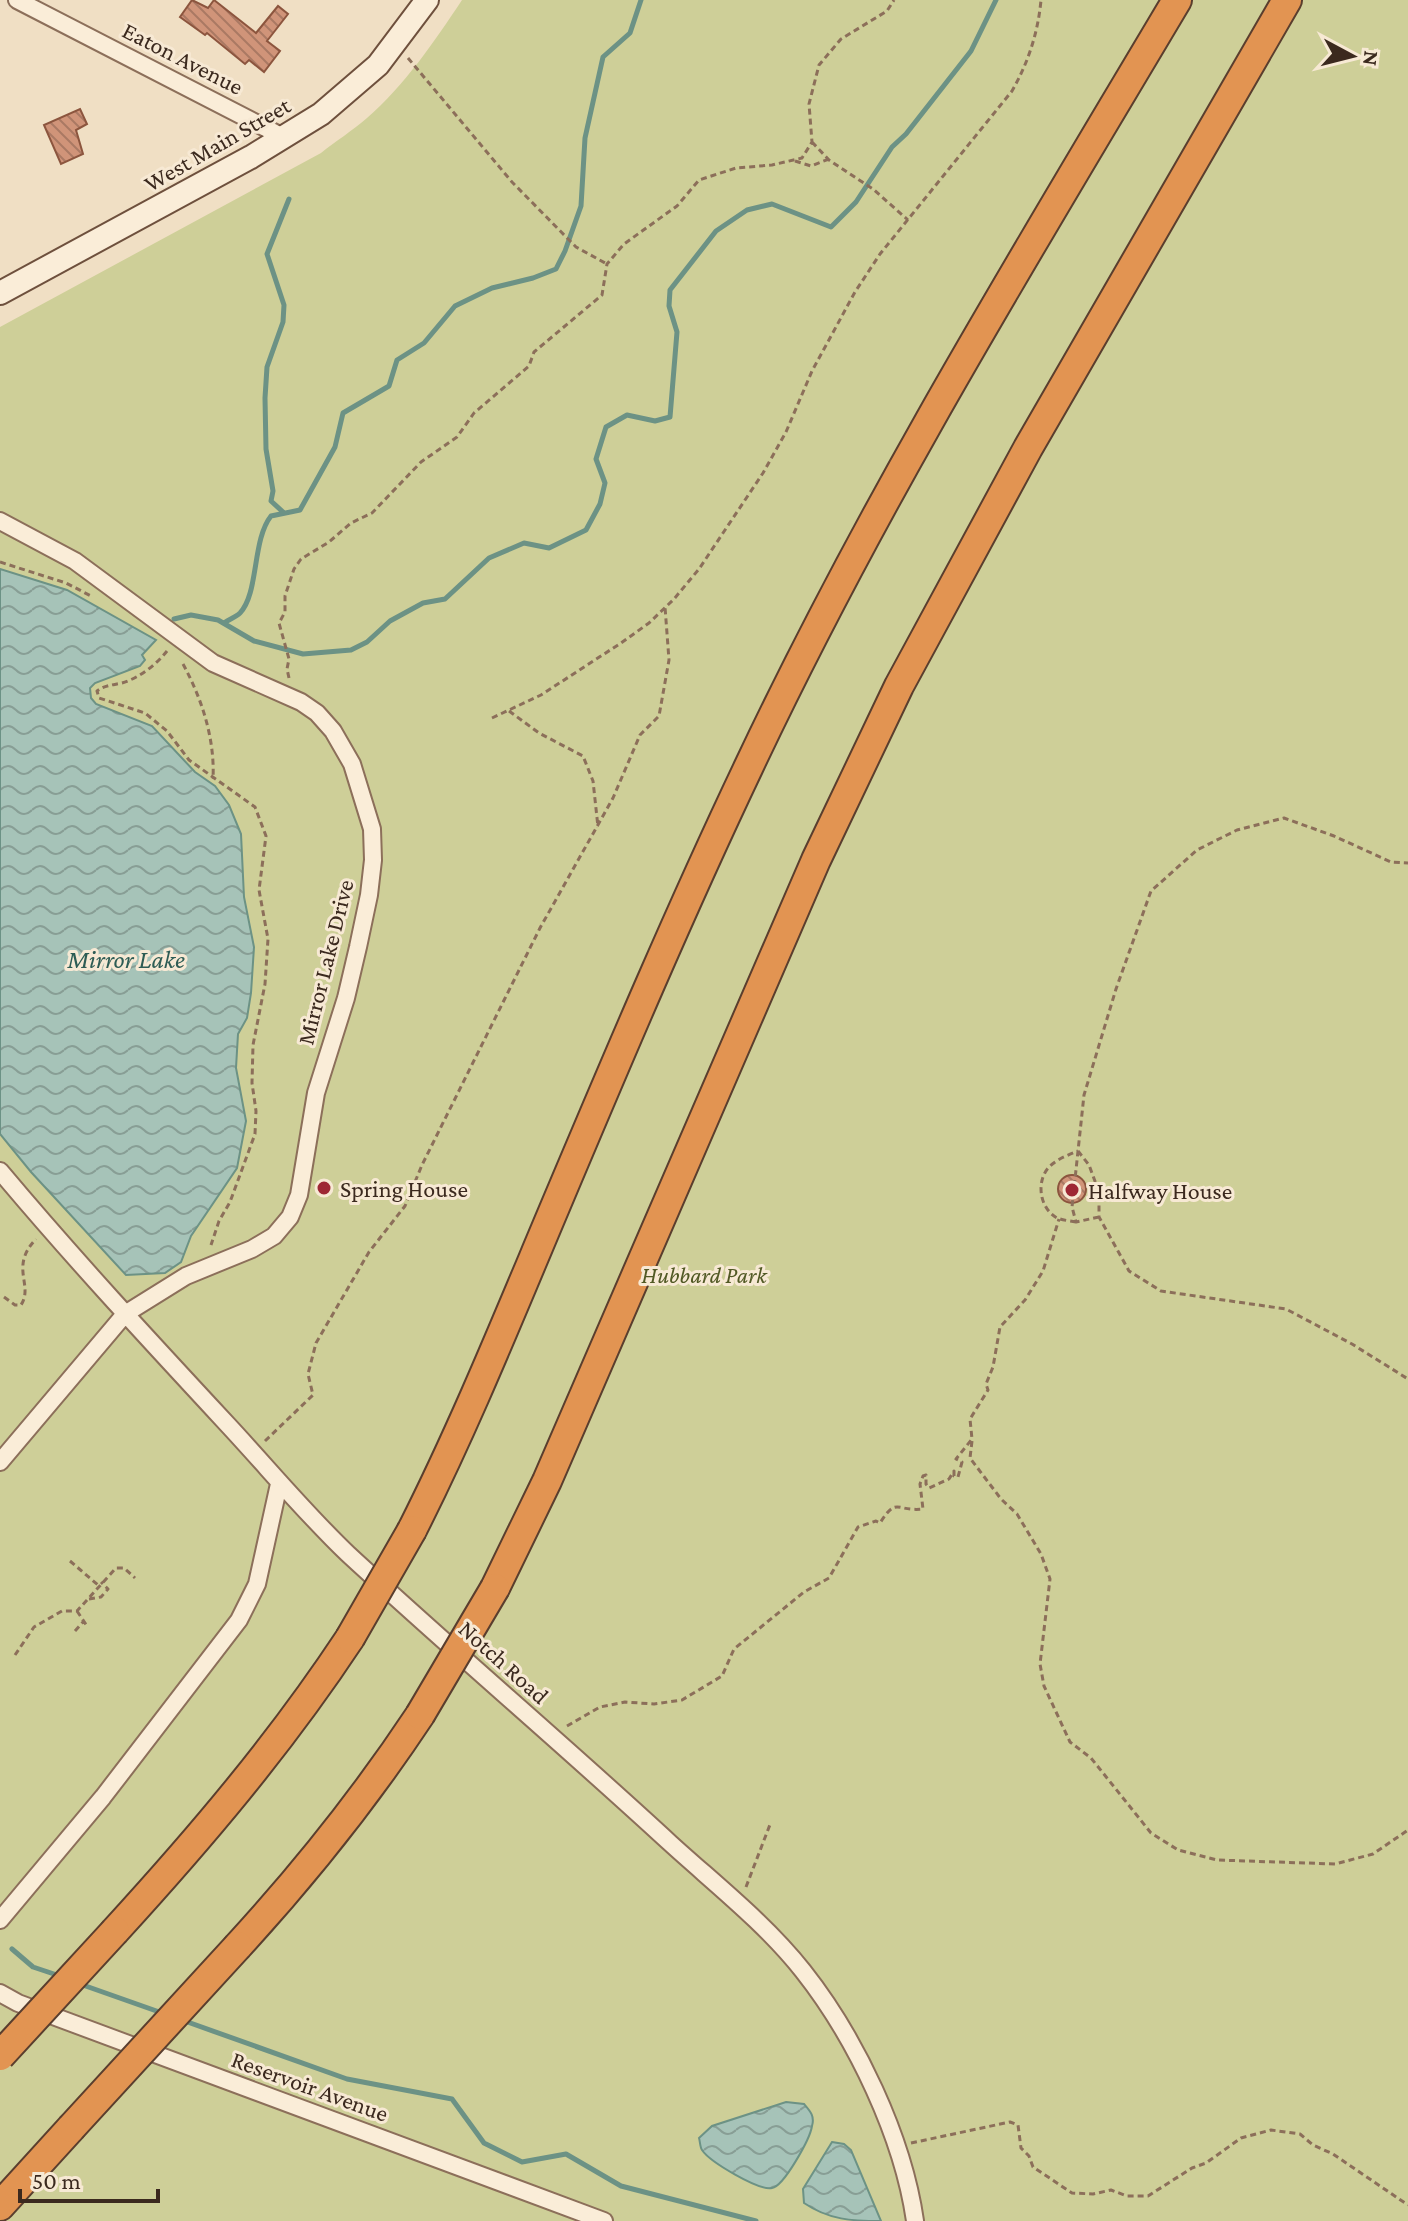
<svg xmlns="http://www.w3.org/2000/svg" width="1408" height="2221" font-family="'Crimson Pro',serif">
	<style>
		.green { fill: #cecf98 }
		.water { fill: url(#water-waves); stroke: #6c9285; stroke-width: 2 }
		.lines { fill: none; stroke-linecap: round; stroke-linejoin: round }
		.stream { stroke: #6c9285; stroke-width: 5 }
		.building { fill: url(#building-back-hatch); stroke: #8c553e; stroke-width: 2 }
		.street-casing { stroke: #8c6f5a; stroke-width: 20 }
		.secondary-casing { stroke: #6e503d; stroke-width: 26 }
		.highway-casing { stroke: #5a3e2e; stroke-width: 32 }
		.path { stroke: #8c6f5a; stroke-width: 3; stroke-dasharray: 6 4; stroke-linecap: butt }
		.street { stroke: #faedd8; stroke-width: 16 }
		.secondary { stroke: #faedd8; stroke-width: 22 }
		.highway { stroke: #e29452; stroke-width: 28 }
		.highway-bridge-casing { stroke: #5a3e2e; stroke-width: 32; stroke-linecap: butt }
		.highway-bridge { stroke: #e29452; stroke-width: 28 }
		.poi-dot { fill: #9e2734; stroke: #f7e9d4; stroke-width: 3 }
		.labels { text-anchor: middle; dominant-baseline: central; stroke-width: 6; stroke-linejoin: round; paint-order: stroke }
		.street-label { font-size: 24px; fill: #3b291e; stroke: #f7e9d4 }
		.poi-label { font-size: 24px; fill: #3b291e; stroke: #f7e9d4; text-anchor: start }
		.park-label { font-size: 24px; font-style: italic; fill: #515924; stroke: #f7e9d4 }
		.water-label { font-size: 26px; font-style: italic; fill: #2d5c54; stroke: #f7e9d4 }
	</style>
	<defs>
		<pattern id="water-waves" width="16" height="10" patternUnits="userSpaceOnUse" patternTransform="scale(2)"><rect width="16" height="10" fill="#a6c3b8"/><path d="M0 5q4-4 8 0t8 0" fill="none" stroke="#889e95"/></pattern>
		<pattern id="building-back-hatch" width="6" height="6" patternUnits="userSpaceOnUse" patternTransform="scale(2)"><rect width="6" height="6" fill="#d09479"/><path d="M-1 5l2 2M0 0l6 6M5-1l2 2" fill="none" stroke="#aa7963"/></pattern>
	</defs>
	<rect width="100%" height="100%" fill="#f0dfc4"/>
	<path class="green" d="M 462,0 L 1408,0 L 1408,2221 L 0,2221 L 0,327 L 321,153 C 336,141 352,131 367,118 C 405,85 434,42 462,0 Z"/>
	<path class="water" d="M 0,569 L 67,590 L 156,640 L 142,655 L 145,660 L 140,666 L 95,683 L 90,688 L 91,698 L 96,704 L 152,726 L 195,772 L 215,786 L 229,805 L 241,834 L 244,897 L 254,947 L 251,993 L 247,1018 L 238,1034 L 236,1068 L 246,1121 L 237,1168 L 191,1236 L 181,1262 L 165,1273 L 126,1275 L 31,1172 L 0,1134 Z
		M 786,2102 L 804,2104 C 810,2111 815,2116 812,2126 C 810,2139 784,2186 772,2188 C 759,2191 710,2162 702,2150 C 700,2147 700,2141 699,2138 L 712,2126 Z
		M 832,2142 L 844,2144 L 851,2150 L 881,2221 C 852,2221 829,2220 804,2203 L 803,2189 Z"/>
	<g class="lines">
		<path class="stream" d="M 283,512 L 271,501 L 273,491 L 266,449 L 265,398 L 267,367 L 283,322 L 284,305 L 267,254 L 289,199
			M 174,619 L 191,615 L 218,620 L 254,641 L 303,654 L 351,650 L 367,642 L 390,621 L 423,603 L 445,599 L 489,558 L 524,543 L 549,548 L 586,530 L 600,504 L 605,483 L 596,459 L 606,427 L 627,415 L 655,421 L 670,417 L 677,332 L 669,306 L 670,290 L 716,231 L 747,210 L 772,204 L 831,227 L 856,202 L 892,147 L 906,134 L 971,51 L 996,0
			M 224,623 C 228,620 236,617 240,613 C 259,593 252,540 271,516 L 300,510 L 335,447 L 343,413 L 389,386 L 397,360 L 424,343 L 455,306 L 492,288 L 533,278 L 556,269 L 565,251 L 581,206 L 585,138 L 603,57 L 630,33 L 641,0
			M 12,1949 L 33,1967 L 60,1976
			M 80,1984 L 165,2014
			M 182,2020 L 347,2079 L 452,2099 L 484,2143 L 522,2162 L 566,2154 L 621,2186 L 756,2221"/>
	</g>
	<path class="building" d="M 192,0 L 208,8 L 214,0 L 256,33 L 278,6 L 288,14 L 267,41 L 280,51 L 264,72 L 249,60 L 245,64 L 207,33 L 205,35 L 180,17 Z
		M 80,109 L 87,124 L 76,130 L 83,154 L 61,164 L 44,125 Z
		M1058 1189a14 14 0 1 1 28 0a14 14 0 1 1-28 0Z"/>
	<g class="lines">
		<defs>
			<path id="street" d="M 17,0 L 285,138
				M 0,521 L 75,561 L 213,663 L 301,702 L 317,713 L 333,731 L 352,764 L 372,829 L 373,860 L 369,895 L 358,947 L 346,998 L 316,1093 L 299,1195 L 290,1217 L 274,1236 L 252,1249 L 186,1276 L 125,1314 L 0,1462
				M 0,1171 C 73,1258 150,1341 227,1424 C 268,1468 305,1513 348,1554 C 454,1652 564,1745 670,1843 C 715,1884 765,1923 803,1971 C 856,2038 903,2137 915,2221
				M 0,1920 L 103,1797 L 239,1620 L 257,1584 L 279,1484
				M 0,1993 L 18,2003 L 604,2221"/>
			<path id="secondary" d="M 0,293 L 251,157 L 321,114 L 378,65 L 427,0"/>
			<path id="highway" d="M 412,1530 C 465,1425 509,1316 555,1207 C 617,1060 680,911 749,766 C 874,501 1027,252 1177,0
				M 495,1588 L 547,1481 L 816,860 L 899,686 L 1028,448 L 1287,0
				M 115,1931 C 200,1838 280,1744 350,1638
				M 238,1946 C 305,1873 365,1798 420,1715
				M 0,2206 L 71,2128"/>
		</defs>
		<use href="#street" class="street-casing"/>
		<use href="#secondary" class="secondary-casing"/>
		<use href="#highway" class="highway-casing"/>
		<path class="path" d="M 408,58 L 512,182 L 576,247 L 607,264
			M 812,142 L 829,160 L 873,189 L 908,220
			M 795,161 L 811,166 L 829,159
			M 0,562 L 66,583 L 93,597
			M 167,651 C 156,665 139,678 122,683 C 113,685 105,685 97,691 L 99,698 L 145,713 L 167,731 L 189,760 L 255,807 L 266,836 L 259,890 L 268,939 L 265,984 L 253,1045 L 252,1083 L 256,1111 L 255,1134 L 230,1202 L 219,1221 L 211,1245
			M 183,664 C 202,699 215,739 213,779
			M 289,678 L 287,669 L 289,659 L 279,623 L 285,612 L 285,596 L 294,569 L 301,559 L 329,542 L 351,523 L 372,513 L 421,462 L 457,437 L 474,413 L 529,366 L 534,352 L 602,295 L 607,264 L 624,244 L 677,206 L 699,180 L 736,168 L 772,165 L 802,158 L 812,142 L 809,104 L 819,65 L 841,39 L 887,11 L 894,0
			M 509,711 L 539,733 L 583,756 L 593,781 L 598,827
			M 492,718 L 541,695 L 621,643 L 649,623 L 674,599 L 699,569 L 763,473 L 786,432 L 812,371 L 855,292 L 880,254 L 1012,91 C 1028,63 1038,33 1041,0
			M 1078,1151 L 1089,1165 L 1099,1192 L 1099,1217 L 1129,1271 L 1161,1291 L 1286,1309 L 1352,1344 L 1408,1379
			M 1099,1217 L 1076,1222 L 1072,1207 L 1084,1095 L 1116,989 L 1151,891 L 1197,850 L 1237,830 L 1284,818 L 1334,836 L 1391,862 L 1408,863
			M 1076,1222 C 1070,1221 1062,1220 1057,1218 C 1039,1208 1036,1181 1049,1167 C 1057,1159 1068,1155 1078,1151
			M 4,1297 L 15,1305 L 21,1305 C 34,1285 9,1267 36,1239
			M 265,1441 L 313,1395 L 308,1374 L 316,1343 L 369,1252 L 405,1206 L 422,1165 L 540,928 L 613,798 L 640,735 L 659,716 L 669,660 L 665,607
			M 972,1441 L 970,1458 L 1001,1499 L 1017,1514 L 1041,1554 L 1050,1579 L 1040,1664 L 1044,1686 L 1070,1742 L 1091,1758 L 1151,1833 L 1178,1850 L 1217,1860 L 1335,1864 L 1373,1854 L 1408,1830
			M 70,1561 L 98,1585
			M 89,1599 L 101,1597 L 108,1589 L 101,1582
			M 77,1611 L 87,1626
			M 75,1631 L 83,1622
			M 15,1655 L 34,1627 L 62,1611 L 77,1611 L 116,1568 L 124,1568 L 135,1578
			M 567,1726 L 600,1707 L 625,1702 L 654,1704 L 682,1700 L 722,1676 L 734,1649 L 804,1592 L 829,1578 L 858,1527 L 876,1521 L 880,1523 C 897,1496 896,1512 923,1509 L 920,1484 L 923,1476 L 926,1475 L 926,1484 L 929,1488 L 949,1479 L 954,1471 L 954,1476 L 958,1477 L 962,1462 L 956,1459 L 972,1439 L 970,1419 L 988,1390 L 986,1384 L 993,1367 L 1000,1327 L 1025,1300 L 1043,1271 L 1059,1219
			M 746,1887 L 771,1822
			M 911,2143 L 1010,2122 L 1018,2125 L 1021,2148 L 1029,2156 L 1033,2167 L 1072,2193 L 1093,2194 L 1111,2190 L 1127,2196 L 1148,2196 L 1192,2168 L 1206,2163 L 1241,2138 L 1271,2130 L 1300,2134 L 1313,2145 L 1333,2154 L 1408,2205"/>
		<use href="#street" class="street"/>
		<use href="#secondary" class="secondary"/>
		<use href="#highway" class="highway"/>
		<defs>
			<path id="highway-bridge" d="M 350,1638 L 412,1530
				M 420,1715 L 495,1588
				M 0,2056 L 115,1931
				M 71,2128 L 238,1946"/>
		</defs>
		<use href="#highway-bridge" class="highway-bridge-casing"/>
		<use href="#highway-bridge" class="highway-bridge"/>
	</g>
	<g class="poi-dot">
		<circle cx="324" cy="1188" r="8"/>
		<circle cx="1072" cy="1190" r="8"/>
	</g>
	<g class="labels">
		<g class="street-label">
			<text transform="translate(183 58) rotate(27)">Eaton Avenue</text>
			<text transform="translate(217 144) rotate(-30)">West Main Street</text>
			<text transform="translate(325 962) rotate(-76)">Mirror Lake Drive</text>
			<text transform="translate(504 1662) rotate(42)">Notch Road</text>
			<text transform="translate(310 2086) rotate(20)">Reservoir Avenue</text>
		</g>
		<g class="poi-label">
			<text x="340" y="1188">Spring House</text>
			<text x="1088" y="1190">Halfway House</text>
		</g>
		<g class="park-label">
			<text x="704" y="1274">Hubbard Park</text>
		</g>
		<g class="water-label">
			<text x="126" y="959">Mirror Lake</text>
		</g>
	</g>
	<g transform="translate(1352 56) rotate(97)" stroke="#f7e9d4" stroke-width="6" paint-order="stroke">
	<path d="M0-6L14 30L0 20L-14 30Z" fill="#3b291e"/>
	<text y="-12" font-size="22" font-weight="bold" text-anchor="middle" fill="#3b291e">N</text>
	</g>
	<path d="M20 2189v12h138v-12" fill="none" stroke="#3b291e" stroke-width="4"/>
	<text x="32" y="2189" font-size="24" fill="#3b291e" stroke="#f7e9d4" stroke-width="6" paint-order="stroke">50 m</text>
</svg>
